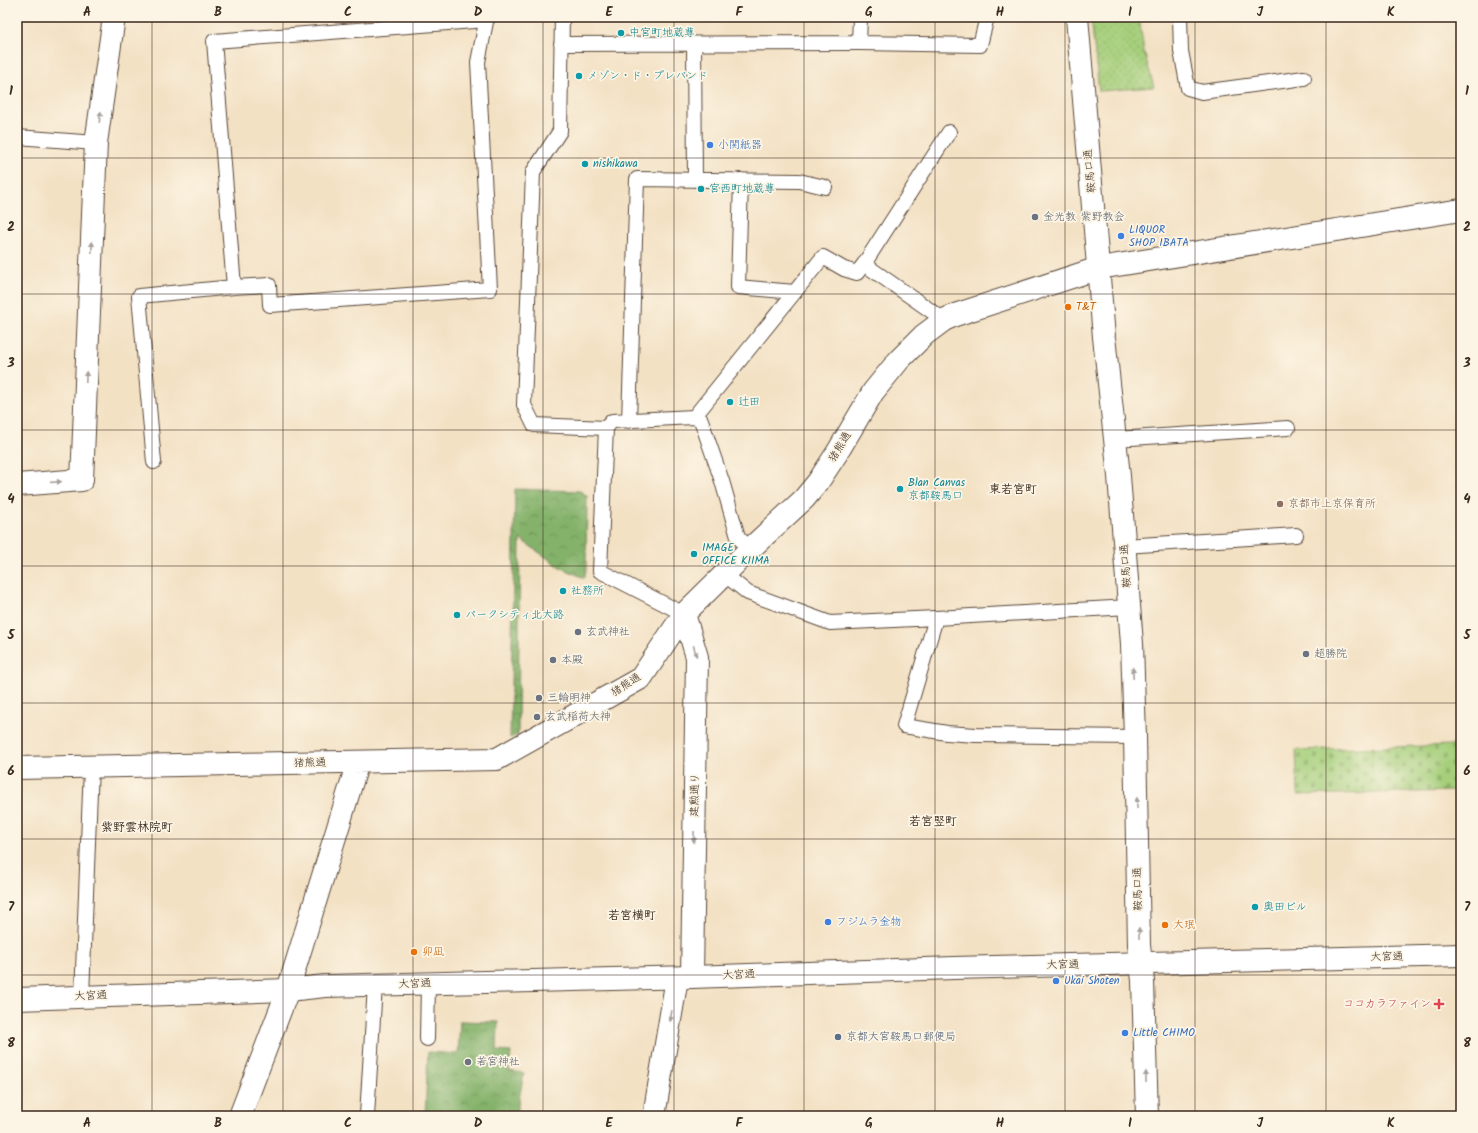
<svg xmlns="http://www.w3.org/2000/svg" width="1478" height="1133" font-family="Kalam,'Klee One',sans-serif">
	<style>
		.grass { fill: url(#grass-dots); stroke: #707c4c }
		.forest { fill: url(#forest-crowns); stroke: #606e44 }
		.cemetery { fill: url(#cemetery-stones); stroke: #707c4c }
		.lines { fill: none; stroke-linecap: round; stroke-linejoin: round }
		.service-casing { stroke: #574537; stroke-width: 16 }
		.minor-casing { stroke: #574537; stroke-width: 24 }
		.tertiary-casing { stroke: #574537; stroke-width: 24 }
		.service { stroke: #fff; stroke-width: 14 }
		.minor { stroke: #fff; stroke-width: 22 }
		.tertiary { stroke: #fff; stroke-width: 22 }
		.oneway { fill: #a79f9a }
		.grid { fill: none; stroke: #3b2a1e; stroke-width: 1; stroke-opacity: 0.55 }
		.culture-dot { fill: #0f9aa8; stroke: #fcf5e5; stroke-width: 1.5 }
		.shop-dot { fill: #3f7fe0; stroke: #fcf5e5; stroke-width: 1.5 }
		.worship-dot { fill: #6b7280; stroke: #fcf5e5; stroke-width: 1.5 }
		.food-dot { fill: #e8710a; stroke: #fcf5e5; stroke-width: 1.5 }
		.education-dot { fill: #8d6e63; stroke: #fcf5e5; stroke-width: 1.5 }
		.health-dot { fill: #e0444e; stroke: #fcf5e5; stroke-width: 1.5 }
		.service-dot { fill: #5c6f8a; stroke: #fcf5e5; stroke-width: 1.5 }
		.labels { text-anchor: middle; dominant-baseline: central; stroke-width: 3.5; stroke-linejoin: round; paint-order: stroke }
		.culture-label { font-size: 11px; fill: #0d838f; stroke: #fcf5e5; text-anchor: start }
		.shop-label { font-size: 11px; fill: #366cbe; stroke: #fcf5e5; text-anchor: start }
		.street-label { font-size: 11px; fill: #3b2a1e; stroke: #fcf5e5 }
		.worship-label { font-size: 11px; fill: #5b616d; stroke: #fcf5e5; text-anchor: start }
		.food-label { font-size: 11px; fill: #c56008; stroke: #fcf5e5; text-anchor: start }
		.education-label { font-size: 11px; fill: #785e54; stroke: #fcf5e5; text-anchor: start }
		.health-label { font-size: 11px; fill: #be3a42; stroke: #fcf5e5; text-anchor: end }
		.service-label { font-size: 11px; fill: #4e5e75; stroke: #fcf5e5; text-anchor: start }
		.neighbourhood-label { font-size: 12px; font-weight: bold; fill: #3b2a1e; stroke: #fcf5e5 }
		.neatline { fill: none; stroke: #3b2a1e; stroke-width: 1.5 }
		.grid-label { font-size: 13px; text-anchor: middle; font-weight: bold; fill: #3b2a1e }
	</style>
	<defs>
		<pattern id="grass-dots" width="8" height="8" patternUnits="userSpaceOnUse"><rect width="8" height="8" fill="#a6cf7b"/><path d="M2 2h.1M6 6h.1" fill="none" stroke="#90b26a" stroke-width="1.8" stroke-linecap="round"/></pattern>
		<pattern id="forest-crowns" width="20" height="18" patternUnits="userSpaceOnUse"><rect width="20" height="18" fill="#84b26b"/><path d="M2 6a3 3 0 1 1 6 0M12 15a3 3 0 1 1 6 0" fill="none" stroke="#6d9157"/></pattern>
		<pattern id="cemetery-stones" width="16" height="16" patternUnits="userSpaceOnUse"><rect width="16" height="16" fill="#a6cf7b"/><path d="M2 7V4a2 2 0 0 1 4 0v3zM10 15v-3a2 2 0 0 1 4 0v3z" fill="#90b26a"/></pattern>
	</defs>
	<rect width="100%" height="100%" fill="#fcf5e5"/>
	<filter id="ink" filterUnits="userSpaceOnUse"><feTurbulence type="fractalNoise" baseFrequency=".025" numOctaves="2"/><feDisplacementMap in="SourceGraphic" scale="8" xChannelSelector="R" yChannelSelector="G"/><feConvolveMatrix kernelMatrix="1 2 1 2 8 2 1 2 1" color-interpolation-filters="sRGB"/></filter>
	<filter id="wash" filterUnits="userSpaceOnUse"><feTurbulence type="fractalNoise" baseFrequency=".012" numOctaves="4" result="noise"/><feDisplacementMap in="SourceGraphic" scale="16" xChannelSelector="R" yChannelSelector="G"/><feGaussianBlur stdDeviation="0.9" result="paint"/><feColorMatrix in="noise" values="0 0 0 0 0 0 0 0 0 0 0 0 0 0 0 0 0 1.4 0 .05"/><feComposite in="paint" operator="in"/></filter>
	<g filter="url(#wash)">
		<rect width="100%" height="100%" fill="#f3e1c4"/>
		<path class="grass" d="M 1091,17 L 1139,17 L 1144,52 L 1154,87 L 1099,91 Z"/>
		<path class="forest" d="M 515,489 L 580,491 L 587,496 L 586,571 L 584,578 L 560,567 L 520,539 L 518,735 L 510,738 Z
			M 460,1021 L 498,1022 L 497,1051 L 511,1052 L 509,1071 L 524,1073 L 516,1116 L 425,1116 L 428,1052 L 458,1054 Z"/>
		<path class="cemetery" d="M 1453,745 L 1454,791 L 1298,795 L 1296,750 Z"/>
	</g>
	<g filter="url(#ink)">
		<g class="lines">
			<defs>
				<path id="service" d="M 562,17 L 560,131 L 533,172 L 524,405 L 534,425 L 606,428 L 600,571 L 684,614
					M 1180,17 L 1181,51 L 1188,88 L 1202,92 L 1304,78
					M 859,43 L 860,17
					M 561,44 L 859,43 L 980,45 L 987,17
					M 694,44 L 695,180
					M 17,137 L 96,143
					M 741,180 L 738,287 L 795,292
					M 864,264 L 949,132
					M 234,287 L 269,285 L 270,305 L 490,289 L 478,62 L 487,17
					M 694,417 L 823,257 L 844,269 L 857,273 L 864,264 L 944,320
					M 629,421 L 637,179 L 799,181 L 825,187
					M 606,428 L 612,421 L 694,417 L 701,420 L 722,481 L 738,537 L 750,549
					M 1115,439 L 1288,428
					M 154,462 L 139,296 L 234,287 L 214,41 L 487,20
					M 1124,546 L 1296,535
					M 724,574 L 748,593 L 830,623 L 936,618 L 1129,607
					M 936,618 L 904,726 L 947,733 L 976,735 L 1135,737
					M 82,996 L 91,766
					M 427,1039 L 428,984
					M 367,1116 L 375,985"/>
				<path id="minor" d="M 1077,17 L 1104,337 L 1119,476 L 1132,644 L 1135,737 L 1139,945 L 1143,981 L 1147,1116
					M 17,485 L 82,480 L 96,143 L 114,17
					M 684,614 L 697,657 L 692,977
					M 17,768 L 497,759 L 641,678 L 684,614 L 750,549 L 804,499 L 818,482 L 837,453 L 873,392 L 899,360 L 924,335 L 944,320 L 955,315 L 1099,268 L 1461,210
					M 240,1116 L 288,990 L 358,762
					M 654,1116 L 677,978"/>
				<path id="tertiary" d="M 17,999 L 288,990 L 325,986 L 692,977 L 954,968 L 1461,955"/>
			</defs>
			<use href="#service" class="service-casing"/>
			<use href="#minor" class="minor-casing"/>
			<use href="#tertiary" class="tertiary-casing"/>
			<use href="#service" class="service"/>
			<use href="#minor" class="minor"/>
			<use href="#tertiary" class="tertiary"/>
		</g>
		<defs><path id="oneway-solid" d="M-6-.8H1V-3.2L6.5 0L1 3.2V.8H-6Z"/></defs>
		<g class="oneway">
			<use href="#oneway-solid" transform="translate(100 117) rotate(-82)"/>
			<use href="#oneway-solid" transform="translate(92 247) rotate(-88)"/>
			<use href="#oneway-solid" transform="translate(86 377) rotate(-88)"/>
			<use href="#oneway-solid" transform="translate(56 482) rotate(-4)"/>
			<use href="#oneway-solid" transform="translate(695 651) rotate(74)"/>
			<use href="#oneway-solid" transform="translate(1133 673) rotate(-92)"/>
			<use href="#oneway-solid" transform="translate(1137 803) rotate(-91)"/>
			<use href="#oneway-solid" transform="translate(694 837) rotate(91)"/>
			<use href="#oneway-solid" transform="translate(1139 933) rotate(-91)"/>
			<use href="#oneway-solid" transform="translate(671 1016) rotate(99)"/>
			<use href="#oneway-solid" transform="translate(1146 1077) rotate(-91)"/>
		</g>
	</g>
	<path class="grid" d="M 152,17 L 152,1116M 283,17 L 283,1116M 413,17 L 413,1116M 543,17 L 543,1116M 674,17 L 674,1116M 804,17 L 804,1116M 935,17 L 935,1116M 1065,17 L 1065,1116M 1195,17 L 1195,1116M 1326,17 L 1326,1116M 17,158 L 1461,158M 17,294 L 1461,294M 17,430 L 1461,430M 17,566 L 1461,566M 17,703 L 1461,703M 17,839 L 1461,839M 17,975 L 1461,975"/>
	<g class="culture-dot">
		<circle cx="621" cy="33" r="4"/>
		<circle cx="579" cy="76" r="4"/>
		<circle cx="585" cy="164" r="4"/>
		<circle cx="701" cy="189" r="4"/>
		<circle cx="730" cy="402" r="4"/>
		<circle cx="900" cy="489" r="4"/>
		<circle cx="694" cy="554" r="4"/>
		<circle cx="563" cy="591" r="4"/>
		<circle cx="457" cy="615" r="4"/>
		<circle cx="1255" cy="907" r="4"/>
	</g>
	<g class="shop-dot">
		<circle cx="710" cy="145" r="4"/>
		<circle cx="1121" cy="236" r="4"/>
		<circle cx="828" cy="922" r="4"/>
		<circle cx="1056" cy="981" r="4"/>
		<circle cx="1125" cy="1033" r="4"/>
	</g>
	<g class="worship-dot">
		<circle cx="1035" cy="217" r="4"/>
		<circle cx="578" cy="632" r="4"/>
		<circle cx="1306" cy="654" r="4"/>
		<circle cx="553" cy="660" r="4"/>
		<circle cx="539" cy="698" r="4"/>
		<circle cx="537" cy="717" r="4"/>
		<circle cx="468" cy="1062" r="4"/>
	</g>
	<g class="food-dot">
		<circle cx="1068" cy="307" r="4"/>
		<circle cx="1165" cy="925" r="4"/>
		<circle cx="414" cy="952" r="4"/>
	</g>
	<circle class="education-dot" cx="1280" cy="504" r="4"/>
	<path class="health-dot" d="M1437 998h4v4h4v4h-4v4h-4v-4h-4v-4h4z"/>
	<circle class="service-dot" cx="838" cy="1037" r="4"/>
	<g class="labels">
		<g class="culture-label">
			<text x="629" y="33">中宮町地蔵尊</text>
			<text x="587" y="76">メゾン・ド・プレバンド</text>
			<text x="593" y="164">nishikawa</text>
			<text x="709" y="189">宮西町地蔵尊</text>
			<text x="738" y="402">辻田</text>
			<text x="908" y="483">Blan Canvas<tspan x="908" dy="13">京都鞍馬口</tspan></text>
			<text x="702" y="548">IMAGE<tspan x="702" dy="13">OFFICE KIIMA</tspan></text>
			<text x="571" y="591">社務所</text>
			<text x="465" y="615">パークシティ北大路</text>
			<text x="1263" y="907">奥田ビル</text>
		</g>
		<g class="shop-label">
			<text x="718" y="145">小関紙器</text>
			<text x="1129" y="230">LIQUOR<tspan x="1129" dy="13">SHOP IBATA</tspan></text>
			<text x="836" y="922">フジムラ金物</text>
			<text x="1064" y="981">Ukai Shoten</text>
			<text x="1133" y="1033">Little CHIMO</text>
		</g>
		<g class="street-label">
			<text transform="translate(1090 171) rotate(-95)">鞍馬口通</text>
			<text transform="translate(840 447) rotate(-59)">猪熊通</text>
			<text transform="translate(1126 566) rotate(-94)">鞍馬口通</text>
			<text transform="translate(626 685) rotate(-33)">猪熊通</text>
			<text transform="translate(310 763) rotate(-1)">猪熊通</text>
			<text transform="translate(695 795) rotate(-89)">建勲通り</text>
			<text transform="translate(1138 889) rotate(-91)">鞍馬口通</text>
			<text transform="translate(1387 957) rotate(-1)">大宮通</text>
			<text transform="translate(1063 965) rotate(-1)">大宮通</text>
			<text transform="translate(739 975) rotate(-2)">大宮通</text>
			<text transform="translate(415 984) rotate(-2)">大宮通</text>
			<text transform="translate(91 996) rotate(-2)">大宮通</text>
		</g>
		<g class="worship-label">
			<text x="1043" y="217">金光教 紫野教会</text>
			<text x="586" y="632">玄武神社</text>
			<text x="1314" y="654">超勝院</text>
			<text x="561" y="660">本殿</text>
			<text x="547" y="698">三輪明神</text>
			<text x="545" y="717">玄武稲荷大神</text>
			<text x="476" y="1062">若宮神社</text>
		</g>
		<g class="food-label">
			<text x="1076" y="307">T&amp;T</text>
			<text x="1173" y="925">大珉</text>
			<text x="422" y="952">卯凪</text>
		</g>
		<g class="education-label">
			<text x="1288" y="504">京都市上京保育所</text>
		</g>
		<g class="health-label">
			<text x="1431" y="1004">ココカラファイン</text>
		</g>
		<g class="service-label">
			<text x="846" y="1037">京都大宮鞍馬口郵便局</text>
		</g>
		<g class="neighbourhood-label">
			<text x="1013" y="489">東若宮町</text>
			<text x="933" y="821">若宮竪町</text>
			<text x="137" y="827">紫野雲林院町</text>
			<text x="632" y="915">若宮横町</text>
		</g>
	</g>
	<rect width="1478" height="1133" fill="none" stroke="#fcf5e5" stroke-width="44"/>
	<rect x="22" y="22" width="1434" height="1089" class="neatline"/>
	<g class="grid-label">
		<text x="87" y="16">A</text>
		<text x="218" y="16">B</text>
		<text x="348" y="16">C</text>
		<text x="478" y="16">D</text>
		<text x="609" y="16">E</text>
		<text x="739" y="16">F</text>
		<text x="869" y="16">G</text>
		<text x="1000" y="16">H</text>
		<text x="1130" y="16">I</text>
		<text x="1260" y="16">J</text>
		<text x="1391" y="16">K</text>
		<text x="11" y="95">1</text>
		<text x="1467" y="95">1</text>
		<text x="11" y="231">2</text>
		<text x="1467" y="231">2</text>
		<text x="11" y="367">3</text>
		<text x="1467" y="367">3</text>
		<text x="11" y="503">4</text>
		<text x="1467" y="503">4</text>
		<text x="11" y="639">5</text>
		<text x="1467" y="639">5</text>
		<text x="11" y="775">6</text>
		<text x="1467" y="775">6</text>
		<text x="11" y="911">7</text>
		<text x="1467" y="911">7</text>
		<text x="11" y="1047">8</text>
		<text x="1467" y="1047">8</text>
		<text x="87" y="1127">A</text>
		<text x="218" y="1127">B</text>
		<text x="348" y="1127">C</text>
		<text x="478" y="1127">D</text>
		<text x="609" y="1127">E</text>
		<text x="739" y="1127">F</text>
		<text x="869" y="1127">G</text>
		<text x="1000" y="1127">H</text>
		<text x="1130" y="1127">I</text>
		<text x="1260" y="1127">J</text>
		<text x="1391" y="1127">K</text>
	</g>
</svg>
